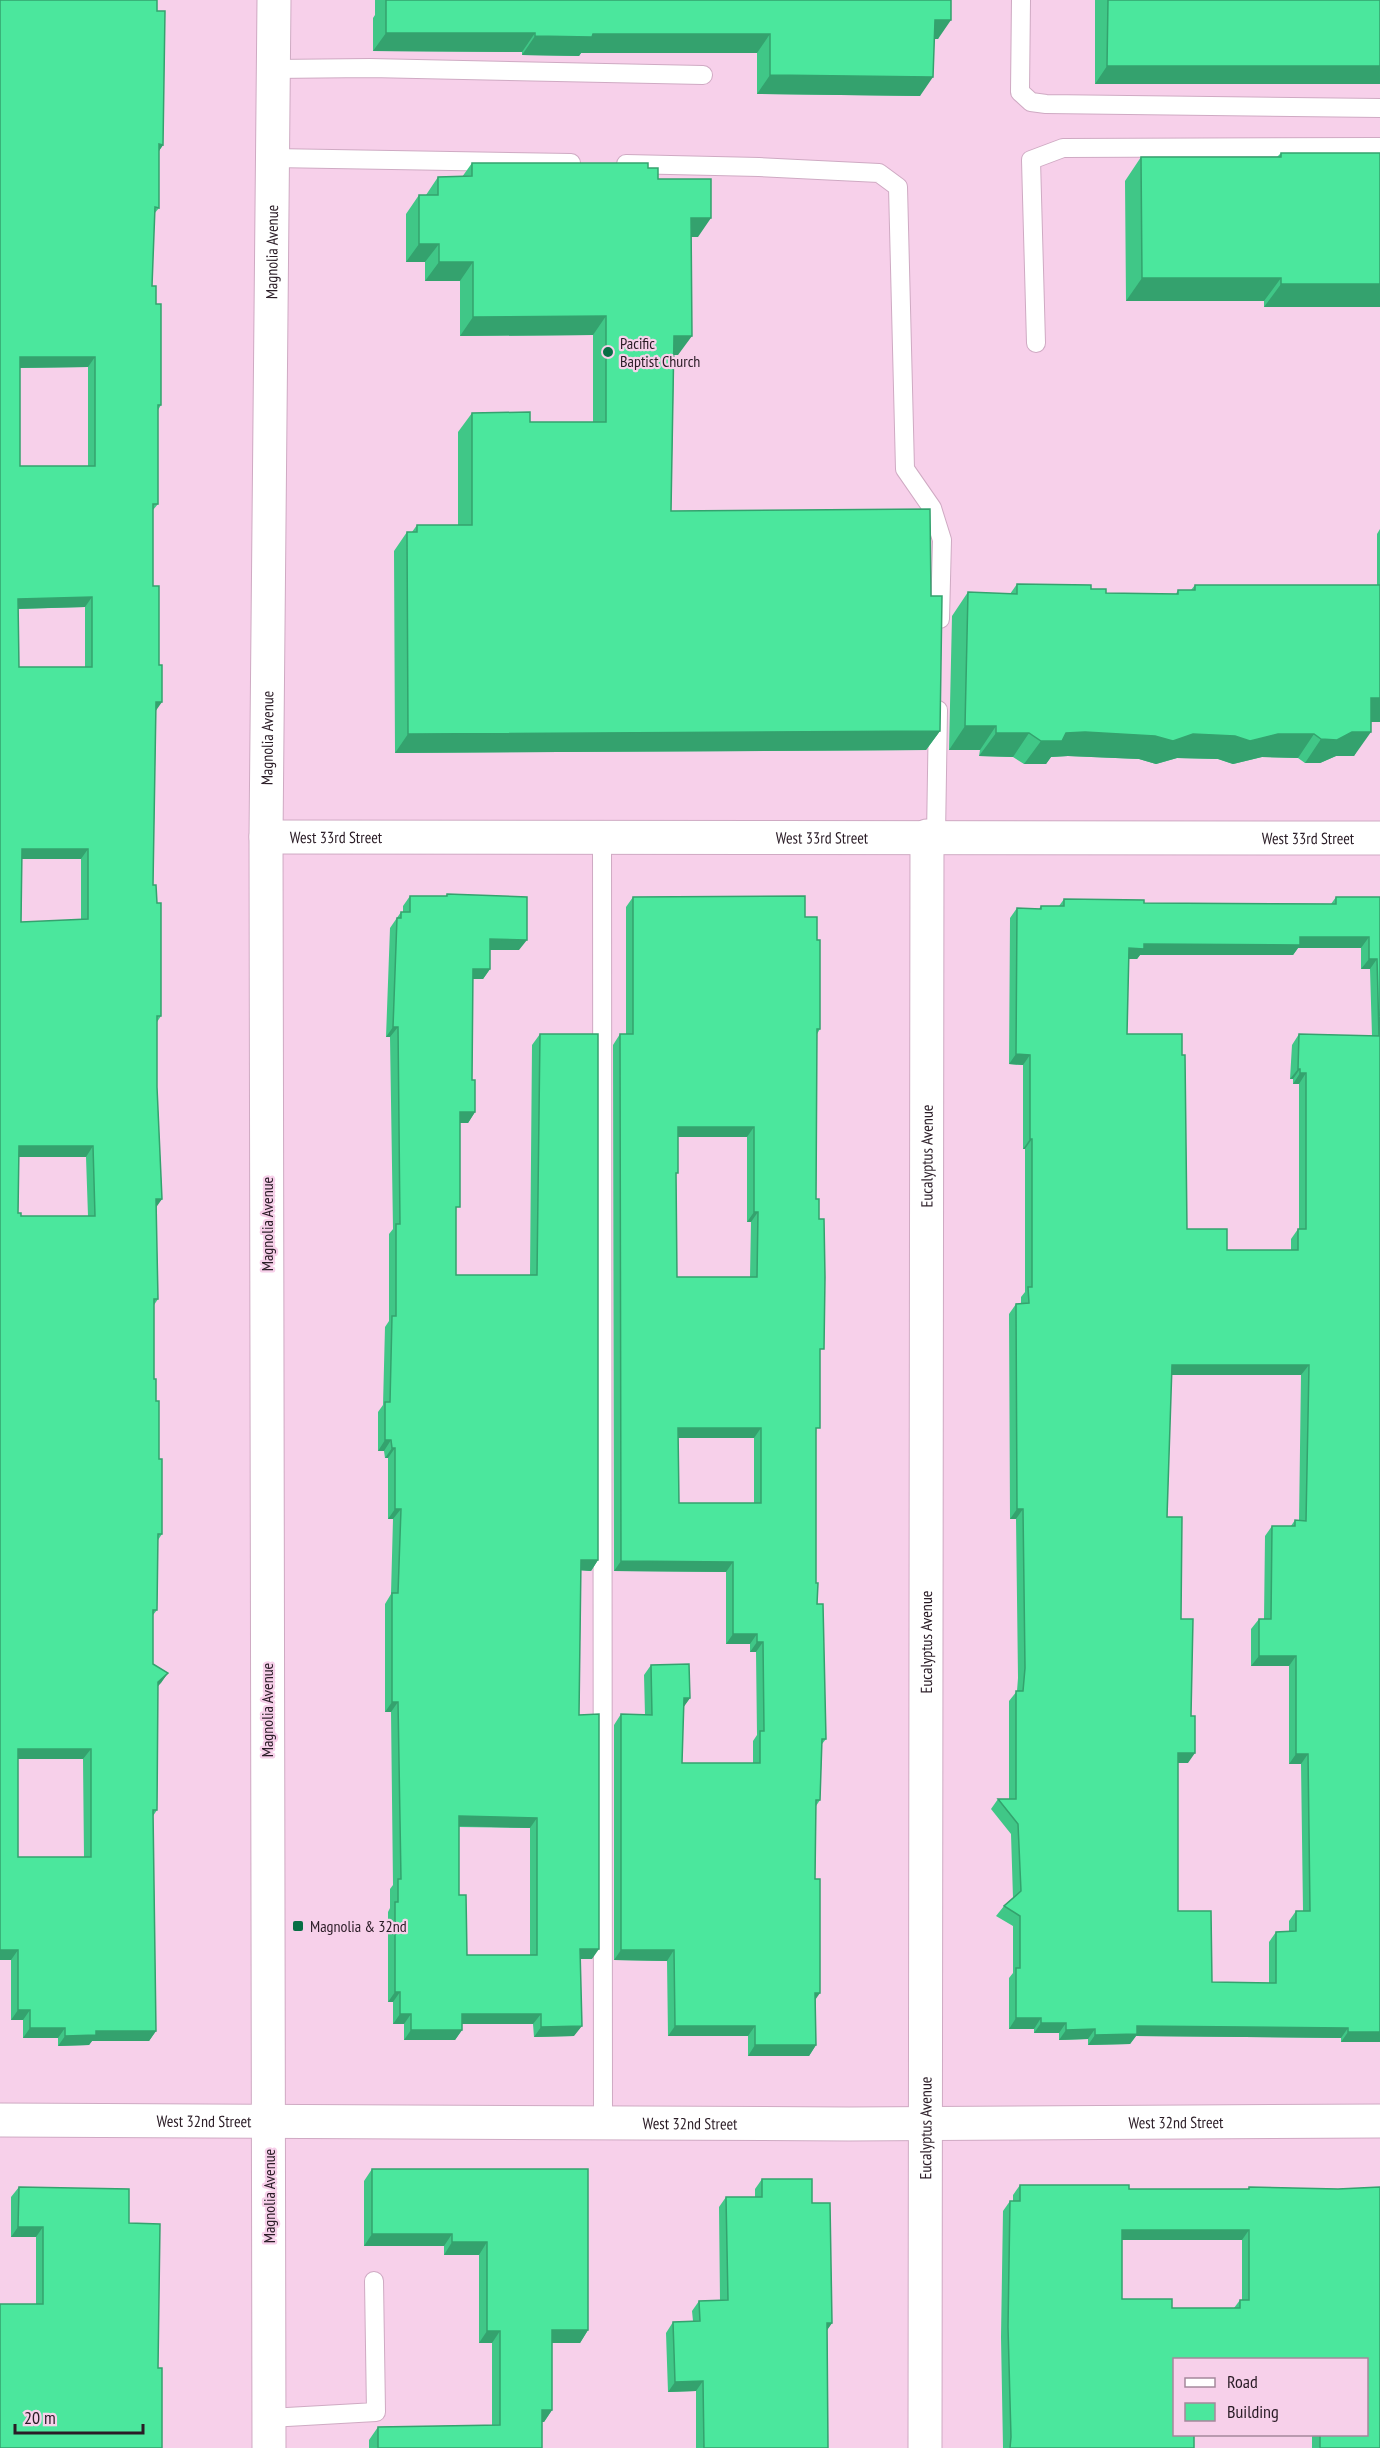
<svg xmlns="http://www.w3.org/2000/svg" width="1380" height="2448" font-family="'PT Sans Narrow',sans-serif">
	<style>
		.lines { fill: none; stroke-linecap: round; stroke-linejoin: round }
		.lane-casing { stroke: #cfaac3; stroke-width: 20 }
		.street-casing { stroke: #cfaac3; stroke-width: 35 }
		.secondary-casing { stroke: #cfaac3; stroke-width: 35 }
		.lane { stroke: #fff; stroke-width: 18 }
		.street { stroke: #fff; stroke-width: 33 }
		.secondary { stroke: #fff; stroke-width: 33 }
		.wall { fill: #40c787; fill-rule: evenodd }
		.shaded-wall { fill: #34a26e }
		.building { fill: #4be79d; stroke: #34a26e; stroke-width: 1.5; fill-rule: evenodd }
		.poi-dot { fill: #086e45; stroke: #f7d0ea; stroke-width: 2 }
		.labels { text-anchor: middle; dominant-baseline: central; stroke-width: 4.5; stroke-linejoin: round; paint-order: stroke }
		.street-label { font-size: 16px; fill: #2a1c26; stroke: #f7d0ea }
		.poi-label { font-size: 16px; fill: #2a1c26; stroke: #f7d0ea; text-anchor: start }
	</style>
	<rect width="100%" height="100%" fill="#f7d0ea"/>
	<g class="lines">
		<defs>
			<path id="lane" d="M 1021,0 L 1020,92 L 1031,102 L 1046,104 L 1380,108
				M 273,69 L 370,68 L 703,75
				M 273,158 L 571,163
				M 626,164 L 759,167 L 879,173 L 898,187 L 905,469 L 932,508 L 942,540 L 940,619
				M 1036,343 L 1031,160 L 1063,148 L 1380,147
				M 602,836 L 603,2123
				M 936,836 L 938,710
				M 269,2418 L 376,2412 L 374,2281"/>
			<g id="street">
				<path id="s1" d="M 266,837 L 1380,838"/>
				<path id="s2" d="M 0,2120 L 849,2124 L 1380,2121"/>
				<path id="s3" d="M 925,2448 L 927,836"/>
			</g>
			<g id="secondary">
				<path id="s4" d="M 269,2448 L 266,837 L 274,0"/>
			</g>
		</defs>
		<use href="#lane" class="lane-casing"/>
		<use href="#street" class="street-casing"/>
		<use href="#secondary" class="secondary-casing"/>
		<use href="#lane" class="lane"/>
		<use href="#street" class="street"/>
		<use href="#secondary" class="secondary"/>
	</g>
	<path class="wall" d="M 0,0 L 157,11 L 163,145 L 159,151 L 159,208 L 154,214 L 152,286 L 161,405 L 158,410 L 158,504 L 153,510 L 153,586 L 156,710 L 153,885 L 161,1016 L 157,1022 L 157,1087 L 162,1199 L 156,1206 L 158,1299 L 154,1305 L 154,1379 L 162,1534 L 158,1540 L 157,1610 L 153,1615 L 153,1664 L 168,1673 L 158,1686 L 157,1810 L 153,1816 L 156,2031 L 149,2041 L 92,2041 L 89,2045 L 58,2046 L 58,2038 L 23,2038 L 23,2020 L 11,2020 L 11,1960 L 0,1960 ZM 88,367 L 88,466 L 20,466 L 20,368 ZM 85,607 L 85,667 L 19,667 L 18,609 ZM 22,859 L 81,859 L 81,920 L 21,922 ZM 19,1157 L 86,1157 L 88,1216 L 21,1216 L 18,1213 ZM 18,1759 L 83,1759 L 84,1857 L 18,1857 Z
		M 375,0 L 951,0 L 938,39 L 934,39 L 920,96 L 757,94 L 757,53 L 581,53 L 579,56 L 522,55 L 522,52 L 373,51 L 373,18 L 375,15 Z
		M 1095,0 L 1380,0 L 1380,84 L 1095,84 Z
		M 1281,153 L 1380,307 L 1264,307 L 1264,301 L 1126,301 L 1125,181 L 1141,157 L 1277,157 Z
		M 472,163 L 648,168 L 658,179 L 698,237 L 691,237 L 678,355 L 674,355 L 671,511 L 931,596 L 940,731 L 926,750 L 395,753 L 394,551 L 407,532 L 412,532 L 417,525 L 458,525 L 458,432 L 472,413 L 530,422 L 593,422 L 593,335 L 460,336 L 460,281 L 425,281 L 425,262 L 406,262 L 406,214 L 419,195 L 426,195 L 438,177 L 462,177 Z
		M 1380,529 L 1380,722 L 1371,722 L 1354,756 L 1336,756 L 1320,763 L 1305,763 L 1298,758 L 1262,757 L 1233,764 L 1218,759 L 1177,758 L 1156,764 L 1139,759 L 1068,756 L 1051,757 L 1046,764 L 1024,764 L 1013,757 L 979,756 L 980,750 L 949,750 L 952,616 L 968,592 L 1010,594 L 1017,584 L 1091,589 L 1106,593 L 1176,594 L 1178,590 L 1191,590 L 1195,585 L 1377,585 L 1377,534 Z
		M 447,894 L 519,950 L 490,950 L 490,969 L 483,979 L 473,979 L 472,1080 L 475,1112 L 468,1123 L 460,1123 L 456,1212 L 456,1275 L 530,1275 L 532,1045 L 540,1034 L 598,1560 L 591,1571 L 581,1570 L 579,1715 L 592,1959 L 581,1959 L 574,2036 L 534,2037 L 533,2024 L 462,2024 L 462,2030 L 455,2040 L 404,2040 L 404,2024 L 393,2024 L 393,2002 L 388,2002 L 388,1912 L 390,1908 L 390,1889 L 393,1885 L 391,1712 L 385,1712 L 385,1604 L 391,1594 L 393,1519 L 388,1519 L 388,1458 L 385,1458 L 384,1451 L 378,1451 L 378,1412 L 383,1405 L 385,1327 L 389,1321 L 389,1234 L 393,1229 L 390,1037 L 386,1037 L 390,928 L 401,912 L 403,912 L 403,906 L 410,896 L 446,896 ZM 459,1827 L 530,1828 L 530,1955 L 467,1955 L 459,1895 Z
		M 633,897 L 805,917 L 817,940 L 820,1029 L 817,1034 L 816,1199 L 819,1219 L 820,1355 L 816,1434 L 816,1583 L 826,1739 L 822,1744 L 820,1800 L 816,1806 L 815,1879 L 816,2045 L 809,2056 L 748,2056 L 748,2036 L 668,2036 L 667,1961 L 614,1960 L 614,1725 L 621,1714 L 645,1715 L 644,1675 L 651,1665 L 690,1698 L 683,1707 L 682,1763 L 753,1763 L 753,1741 L 757,1735 L 756,1652 L 750,1652 L 750,1644 L 726,1644 L 726,1572 L 614,1571 L 613,1045 L 620,1034 L 626,1034 L 626,907 ZM 678,1137 L 747,1137 L 747,1222 L 751,1222 L 750,1277 L 677,1277 L 676,1176 ZM 678,1438 L 754,1438 L 754,1503 L 679,1503 Z
		M 1336,897 L 1380,897 L 1380,2042 L 1341,2042 L 1341,2038 L 1136,2036 L 1130,2044 L 1088,2045 L 1088,2039 L 1059,2040 L 1059,2033 L 1034,2033 L 1034,2029 L 1009,2029 L 1009,1978 L 1013,1973 L 1013,1926 L 996,1916 L 1004,1906 L 1013,1898 L 1011,1834 L 991,1809 L 998,1799 L 1009,1799 L 1009,1701 L 1017,1691 L 1018,1678 L 1016,1519 L 1010,1519 L 1009,1314 L 1016,1304 L 1021,1303 L 1021,1297 L 1025,1292 L 1025,1149 L 1023,1149 L 1023,1065 L 1009,1064 L 1010,918 L 1017,908 L 1039,909 L 1041,906 L 1059,906 L 1064,899 L 1144,903 L 1331,904 ZM 1298,948 L 1361,948 L 1361,969 L 1370,969 L 1372,1036 L 1299,1034 L 1292,1045 L 1290,1079 L 1293,1079 L 1293,1084 L 1299,1084 L 1299,1229 L 1298,1229 L 1291,1239 L 1291,1250 L 1227,1250 L 1187,1229 L 1182,1055 L 1127,1034 L 1128,959 L 1137,959 L 1140,955 L 1293,955 ZM 1171,1375 L 1301,1375 L 1299,1521 L 1295,1520 L 1291,1526 L 1272,1526 L 1265,1536 L 1264,1619 L 1259,1619 L 1251,1629 L 1251,1666 L 1289,1666 L 1289,1764 L 1301,1764 L 1303,1911 L 1296,1911 L 1289,1921 L 1289,1932 L 1276,1932 L 1269,1942 L 1269,1983 L 1212,1982 L 1178,1911 L 1178,1763 L 1188,1763 L 1181,1619 L 1167,1517 Z
		M 372,2169 L 588,2169 L 588,2330 L 580,2343 L 552,2343 L 552,2410 L 544,2422 L 542,2422 L 542,2448 L 369,2448 L 369,2440 L 378,2427 L 492,2425 L 492,2343 L 479,2343 L 479,2255 L 444,2255 L 444,2246 L 364,2246 L 364,2181 Z
		M 762,2179 L 812,2203 L 832,2323 L 827,2330 L 828,2448 L 696,2448 L 696,2391 L 668,2392 L 666,2333 L 673,2322 L 693,2321 L 692,2311 L 699,2301 L 720,2301 L 719,2207 L 726,2197 L 755,2197 L 755,2189 Z
		M 1020,2185 L 1129,2185 L 1129,2189 L 1248,2189 L 1249,2187 L 1338,2189 L 1380,2187 L 1380,2448 L 1312,2448 L 1312,2434 L 1366,2434 L 1366,2360 L 1174,2360 L 1174,2434 L 1194,2434 L 1194,2448 L 1003,2448 L 1001,2337 L 1003,2211 L 1010,2201 L 1013,2201 L 1013,2195 ZM 1122,2240 L 1242,2240 L 1242,2300 L 1240,2300 L 1234,2308 L 1172,2308 L 1172,2299 L 1122,2299 Z
		M 19,2187 L 129,2223 L 158,2368 L 162,2448 L 36,2304 L 36,2237 L 11,2237 L 11,2197 Z"/>
	<path class="shaded-wall" d="M 935,20 L 951,20 L 938,39 L 922,39 Z
		M 386,33 L 535,33 L 522,52 L 373,51 Z
		M 593,34 L 770,34 L 757,53 L 581,53 L 579,56 L 522,55 L 535,36 Z
		M 1107,66 L 1380,66 L 1380,84 L 1095,84 Z
		M 770,75 L 933,77 L 920,96 L 757,94 Z
		M 159,144 L 163,145 L 156,155 Z
		M 691,218 L 711,218 L 698,237 L 678,237 Z
		M 419,244 L 439,244 L 425,262 L 406,262 Z
		M 439,262 L 473,262 L 460,281 L 425,281 Z
		M 1142,278 L 1281,278 L 1264,301 L 1126,301 Z
		M 1281,284 L 1380,284 L 1380,307 L 1264,307 Z
		M 606,316 L 593,335 L 460,336 L 473,317 Z
		M 674,336 L 692,336 L 678,355 L 661,355 Z
		M 20,357 L 95,357 L 88,367 L 13,368 Z
		M 92,597 L 85,607 L 11,609 L 18,599 Z
		M 1371,698 L 1380,698 L 1380,722 L 1355,722 Z
		M 156,702 L 162,702 L 155,712 Z
		M 965,726 L 996,726 L 980,750 L 949,750 Z
		M 940,731 L 926,750 L 395,753 L 408,734 Z
		M 1085,732 L 1193,734 L 1314,734 L 1298,758 L 1262,757 L 1233,764 L 1218,759 L 1177,758 L 1156,764 L 1139,759 L 1068,756 L 1051,757 L 1046,764 L 1024,764 L 1041,741 L 1066,733 Z
		M 1352,732 L 1371,732 L 1354,756 L 1336,756 L 1320,763 L 1305,763 L 1321,739 Z
		M 996,733 L 1029,733 L 1013,757 L 979,756 Z
		M 22,849 L 88,849 L 81,859 L 15,859 Z
		M 1300,937 L 1369,937 L 1361,948 L 1298,948 L 1293,955 L 1140,955 L 1137,959 L 1121,959 L 1129,948 L 1144,944 Z
		M 490,939 L 527,940 L 519,950 L 483,950 Z
		M 1369,959 L 1377,959 L 1370,969 L 1361,969 Z
		M 473,969 L 490,969 L 483,979 L 466,979 Z
		M 393,1027 L 398,1027 L 390,1037 L 386,1037 Z
		M 1016,1054 L 1030,1055 L 1023,1065 L 1009,1064 Z
		M 1298,1069 L 1300,1069 L 1293,1079 L 1290,1079 Z
		M 1300,1073 L 1306,1073 L 1299,1084 L 1293,1084 Z
		M 460,1112 L 475,1112 L 468,1123 L 453,1123 Z
		M 678,1127 L 754,1127 L 747,1137 L 671,1137 Z
		M 1030,1139 L 1032,1139 L 1025,1149 L 1023,1149 Z
		M 19,1146 L 93,1146 L 86,1157 L 12,1157 Z
		M 156,1199 L 162,1199 L 155,1209 Z
		M 754,1212 L 758,1212 L 751,1222 L 747,1222 Z
		M 1172,1365 L 1309,1365 L 1301,1375 L 1165,1375 Z
		M 678,1428 L 761,1428 L 754,1438 L 671,1438 Z
		M 385,1440 L 391,1440 L 384,1451 L 378,1451 Z
		M 392,1448 L 395,1448 L 388,1458 L 385,1458 Z
		M 395,1509 L 401,1509 L 393,1519 L 388,1519 Z
		M 1017,1509 L 1023,1509 L 1016,1519 L 1010,1519 Z
		M 581,1560 L 598,1560 L 591,1571 L 574,1570 Z
		M 621,1561 L 733,1562 L 726,1572 L 614,1571 Z
		M 733,1634 L 757,1634 L 750,1644 L 726,1644 Z
		M 757,1642 L 763,1642 L 756,1652 L 750,1652 Z
		M 1259,1656 L 1296,1656 L 1289,1666 L 1251,1666 Z
		M 168,1673 L 161,1683 L 151,1693 L 158,1682 Z
		M 684,1698 L 690,1698 L 683,1708 Z
		M 392,1702 L 398,1702 L 391,1712 L 385,1712 Z
		M 18,1749 L 91,1749 L 83,1759 L 11,1759 Z
		M 1178,1753 L 1195,1753 L 1188,1763 L 1171,1763 Z
		M 1296,1754 L 1308,1754 L 1301,1764 L 1289,1764 Z
		M 459,1816 L 537,1818 L 530,1828 L 452,1826 Z
		M 580,1949 L 599,1949 L 592,1959 L 573,1959 Z
		M 0,1950 L 18,1950 L 11,1960 L 0,1960 Z
		M 621,1950 L 674,1950 L 667,1961 L 614,1960 Z
		M 395,1992 L 400,1992 L 393,2002 L 388,2002 Z
		M 815,1993 L 820,1993 L 813,2003 Z
		M 18,2010 L 30,2010 L 23,2020 L 11,2020 Z
		M 400,2014 L 411,2014 L 404,2024 L 393,2024 Z
		M 462,2014 L 541,2014 L 533,2024 L 455,2024 Z
		M 1016,2018 L 1041,2018 L 1034,2029 L 1009,2029 Z
		M 1041,2023 L 1066,2023 L 1059,2033 L 1034,2033 Z
		M 582,2026 L 574,2036 L 534,2037 L 541,2027 Z
		M 675,2026 L 755,2026 L 748,2036 L 668,2036 Z
		M 1137,2026 L 1348,2028 L 1341,2038 L 1136,2036 L 1130,2044 L 1088,2045 L 1095,2035 Z
		M 30,2028 L 65,2028 L 58,2038 L 23,2038 Z
		M 1095,2029 L 1088,2039 L 1059,2040 L 1066,2030 Z
		M 411,2030 L 462,2030 L 455,2040 L 404,2040 Z
		M 96,2031 L 156,2031 L 149,2041 L 92,2041 L 89,2045 L 58,2046 L 65,2036 Z
		M 1348,2032 L 1380,2032 L 1380,2042 L 1341,2042 Z
		M 755,2045 L 816,2045 L 809,2056 L 748,2056 Z
		M 18,2227 L 43,2227 L 36,2237 L 11,2237 Z
		M 1122,2230 L 1249,2230 L 1242,2240 L 1115,2240 Z
		M 372,2234 L 452,2234 L 444,2246 L 364,2246 Z
		M 452,2242 L 487,2242 L 479,2255 L 444,2255 Z
		M 827,2323 L 832,2323 L 825,2333 Z
		M 552,2330 L 588,2330 L 580,2343 L 544,2343 Z
		M 487,2331 L 500,2331 L 492,2343 L 479,2343 Z
		M 703,2381 L 696,2391 L 668,2392 L 675,2382 Z
		M 542,2410 L 552,2410 L 544,2422 L 533,2422 Z"/>
	<path class="building" d="M 0,0 L 157,0 L 157,11 L 165,11 L 163,145 L 159,144 L 159,208 L 155,207 L 152,286 L 156,286 L 156,304 L 161,304 L 161,405 L 158,405 L 158,504 L 153,504 L 153,586 L 159,586 L 159,665 L 162,665 L 162,702 L 156,702 L 153,885 L 156,885 L 157,903 L 161,903 L 161,1016 L 157,1016 L 157,1087 L 162,1199 L 156,1199 L 158,1299 L 154,1299 L 154,1379 L 156,1379 L 156,1401 L 159,1401 L 159,1459 L 162,1459 L 162,1534 L 158,1534 L 157,1610 L 153,1610 L 153,1664 L 168,1673 L 158,1682 L 157,1810 L 153,1810 L 156,2031 L 96,2031 L 96,2035 L 65,2036 L 65,2028 L 30,2028 L 30,2010 L 18,2010 L 18,1950 L 0,1950 ZM 20,357 L 95,357 L 95,466 L 20,466 ZM 92,597 L 92,667 L 19,667 L 18,599 ZM 22,849 L 88,849 L 88,919 L 21,922 ZM 19,1146 L 93,1146 L 95,1216 L 21,1216 L 21,1213 L 18,1213 ZM 18,1749 L 91,1749 L 91,1857 L 18,1857 Z
		M 386,0 L 951,0 L 951,20 L 935,20 L 933,77 L 770,75 L 770,34 L 593,34 L 592,37 L 535,36 L 535,33 L 386,33 Z
		M 1108,0 L 1380,0 L 1380,66 L 1107,66 Z
		M 1281,153 L 1380,153 L 1380,284 L 1281,284 L 1281,278 L 1142,278 L 1141,157 L 1281,157 Z
		M 472,163 L 648,163 L 648,168 L 658,168 L 658,179 L 711,179 L 711,218 L 691,218 L 692,336 L 674,336 L 671,511 L 930,509 L 931,596 L 942,596 L 940,731 L 408,734 L 407,532 L 417,532 L 417,525 L 472,525 L 472,413 L 530,412 L 530,422 L 606,422 L 606,316 L 473,317 L 473,262 L 439,262 L 439,244 L 419,244 L 419,195 L 438,195 L 438,177 L 472,176 Z
		M 1017,584 L 1091,585 L 1091,589 L 1106,589 L 1106,593 L 1178,594 L 1178,590 L 1195,590 L 1195,585 L 1380,585 L 1380,698 L 1371,698 L 1371,732 L 1352,732 L 1337,740 L 1321,739 L 1314,734 L 1278,734 L 1250,741 L 1235,736 L 1193,734 L 1173,741 L 1155,736 L 1085,732 L 1066,733 L 1062,741 L 1041,741 L 1029,733 L 996,733 L 996,726 L 965,726 L 968,592 L 1017,594 Z
		M 447,894 L 527,897 L 527,940 L 490,939 L 490,969 L 473,969 L 472,1080 L 475,1080 L 475,1112 L 460,1112 L 460,1207 L 456,1207 L 456,1275 L 537,1275 L 540,1034 L 598,1034 L 598,1560 L 581,1560 L 579,1715 L 599,1714 L 599,1949 L 580,1949 L 582,2026 L 541,2027 L 541,2014 L 462,2014 L 462,2030 L 411,2030 L 411,2014 L 400,2014 L 400,1992 L 395,1992 L 395,1902 L 398,1902 L 398,1879 L 401,1879 L 398,1702 L 392,1702 L 392,1593 L 398,1593 L 401,1509 L 395,1509 L 395,1448 L 392,1448 L 391,1440 L 385,1440 L 385,1402 L 390,1402 L 392,1316 L 396,1316 L 396,1224 L 400,1224 L 398,1027 L 393,1027 L 397,918 L 401,918 L 401,912 L 410,912 L 410,896 L 447,896 ZM 459,1816 L 537,1818 L 537,1955 L 467,1955 L 466,1895 L 459,1895 Z
		M 805,896 L 805,917 L 817,917 L 817,940 L 820,940 L 820,1029 L 817,1029 L 816,1199 L 819,1199 L 819,1219 L 824,1219 L 825,1277 L 824,1349 L 820,1349 L 820,1428 L 816,1428 L 816,1583 L 818,1583 L 817,1604 L 823,1604 L 826,1739 L 822,1739 L 820,1800 L 816,1800 L 815,1879 L 820,1879 L 820,1993 L 815,1993 L 816,2045 L 755,2045 L 755,2026 L 675,2026 L 674,1950 L 621,1950 L 621,1714 L 652,1715 L 651,1665 L 689,1664 L 690,1698 L 684,1698 L 682,1763 L 760,1763 L 760,1731 L 764,1731 L 763,1642 L 757,1642 L 757,1634 L 733,1634 L 733,1562 L 621,1561 L 620,1034 L 633,1034 L 633,897 ZM 678,1127 L 754,1127 L 754,1212 L 758,1212 L 757,1277 L 677,1277 L 676,1173 L 678,1173 ZM 678,1428 L 761,1428 L 761,1503 L 679,1503 Z
		M 1336,897 L 1380,897 L 1380,2032 L 1348,2032 L 1348,2028 L 1137,2026 L 1137,2034 L 1095,2035 L 1095,2029 L 1066,2030 L 1066,2023 L 1041,2023 L 1041,2018 L 1016,2018 L 1016,1968 L 1020,1968 L 1020,1916 L 1004,1906 L 1021,1891 L 1018,1824 L 998,1799 L 1016,1799 L 1016,1691 L 1023,1691 L 1025,1668 L 1023,1509 L 1017,1509 L 1016,1304 L 1029,1303 L 1028,1287 L 1032,1287 L 1032,1139 L 1030,1139 L 1030,1055 L 1016,1054 L 1017,908 L 1041,909 L 1041,906 L 1064,906 L 1064,899 L 1144,900 L 1144,903 L 1336,904 ZM 1300,937 L 1369,937 L 1369,959 L 1377,959 L 1379,1036 L 1299,1034 L 1298,1069 L 1300,1069 L 1300,1073 L 1306,1073 L 1306,1229 L 1298,1229 L 1298,1250 L 1227,1250 L 1227,1229 L 1187,1229 L 1185,1055 L 1182,1055 L 1182,1034 L 1127,1034 L 1129,948 L 1144,949 L 1144,944 L 1300,945 ZM 1172,1365 L 1309,1365 L 1306,1521 L 1295,1520 L 1295,1526 L 1272,1526 L 1271,1619 L 1259,1619 L 1259,1656 L 1296,1656 L 1296,1754 L 1308,1754 L 1310,1911 L 1296,1911 L 1296,1931 L 1276,1932 L 1276,1983 L 1212,1982 L 1211,1911 L 1178,1911 L 1178,1753 L 1195,1753 L 1195,1716 L 1191,1716 L 1193,1619 L 1181,1619 L 1182,1517 L 1167,1517 Z
		M 372,2169 L 588,2169 L 588,2330 L 552,2330 L 552,2410 L 542,2410 L 542,2448 L 378,2448 L 378,2427 L 500,2425 L 500,2331 L 487,2331 L 487,2242 L 452,2242 L 452,2234 L 372,2234 Z
		M 762,2179 L 812,2179 L 812,2203 L 830,2203 L 832,2323 L 827,2323 L 828,2448 L 704,2448 L 703,2381 L 675,2382 L 673,2322 L 700,2321 L 699,2301 L 728,2300 L 726,2197 L 762,2197 Z
		M 1020,2185 L 1129,2185 L 1129,2189 L 1249,2189 L 1249,2187 L 1338,2189 L 1380,2187 L 1380,2448 L 1320,2448 L 1320,2434 L 1366,2434 L 1366,2360 L 1174,2360 L 1174,2434 L 1194,2434 L 1194,2448 L 1010,2448 L 1011,2437 L 1008,2327 L 1010,2201 L 1020,2201 ZM 1122,2230 L 1249,2230 L 1249,2300 L 1240,2300 L 1240,2308 L 1172,2308 L 1172,2299 L 1122,2299 Z
		M 19,2187 L 129,2189 L 129,2223 L 160,2224 L 158,2368 L 162,2368 L 162,2448 L 0,2448 L 0,2304 L 43,2304 L 43,2227 L 18,2227 Z"/>
	<g class="poi-dot">
		<circle cx="608" cy="352" r="6"/>
		<rect x="292" y="1920" width="12" height="12" rx="3"/>
	</g>
	<g class="labels">
		<g class="street-label">
			<text stroke="none"><textPath href="#s4" startOffset="2196">Magnolia Avenue</textPath></text>
			<text stroke="none"><textPath href="#s4" startOffset="1710">Magnolia Avenue</textPath></text>
			<text stroke="none"><textPath href="#s1" startOffset="556">West 33rd Street</textPath></text>
			<text stroke="none"><textPath href="#s1" startOffset="70">West 33rd Street</textPath></text>
			<text stroke="none"><textPath href="#s1" startOffset="1042">West 33rd Street</textPath></text>
			<text stroke="none"><textPath href="#s3" startOffset="1292">Eucalyptus Avenue</textPath></text>
			<text transform="translate(267 1224) rotate(-90)">Magnolia Avenue</text>
			<text stroke="none"><textPath href="#s3" startOffset="806">Eucalyptus Avenue</textPath></text>
			<text transform="translate(267 1710) rotate(-90)">Magnolia Avenue</text>
			<text stroke="none"><textPath href="#s2" startOffset="204">West 32nd Street</textPath></text>
			<text stroke="none"><textPath href="#s2" startOffset="690">West 32nd Street</textPath></text>
			<text stroke="none"><textPath href="#s2" startOffset="1176">West 32nd Street</textPath></text>
			<text stroke="none"><textPath href="#s3" startOffset="320">Eucalyptus Avenue</textPath></text>
			<text transform="translate(269 2196) rotate(-90)">Magnolia Avenue</text>
		</g>
		<g class="poi-label">
			<text x="620" y="343">Pacific<tspan x="620" dy="18">Baptist Church</tspan></text>
			<text x="310" y="1926">Magnolia &amp; 32nd</text>
		</g>
	</g>
	<rect x="1173" y="2358" width="195" height="78" fill="#f7d0ea" stroke="#a5889c" stroke-width="1.5"/>
	<rect x="1185" y="2378" width="30" height="9" fill="#ffffff" stroke="#a5889c" stroke-width="1.5"/>
	<text x="1227" y="2388" font-size="18" fill="#2a1c26">Road</text>
	<rect x="1185" y="2403" width="30" height="18" fill="#4be79d" stroke="#a5889c" stroke-width="1.5"/>
	<text x="1227" y="2418" font-size="18" fill="#2a1c26">Building</text>
	<path d="M15 2424v9h128v-9" fill="none" stroke="#2a1c26" stroke-width="3"/>
	<text x="24" y="2424" font-size="18" fill="#2a1c26" stroke="#f7d0ea" stroke-width="4.5" paint-order="stroke">20 m</text>
</svg>
